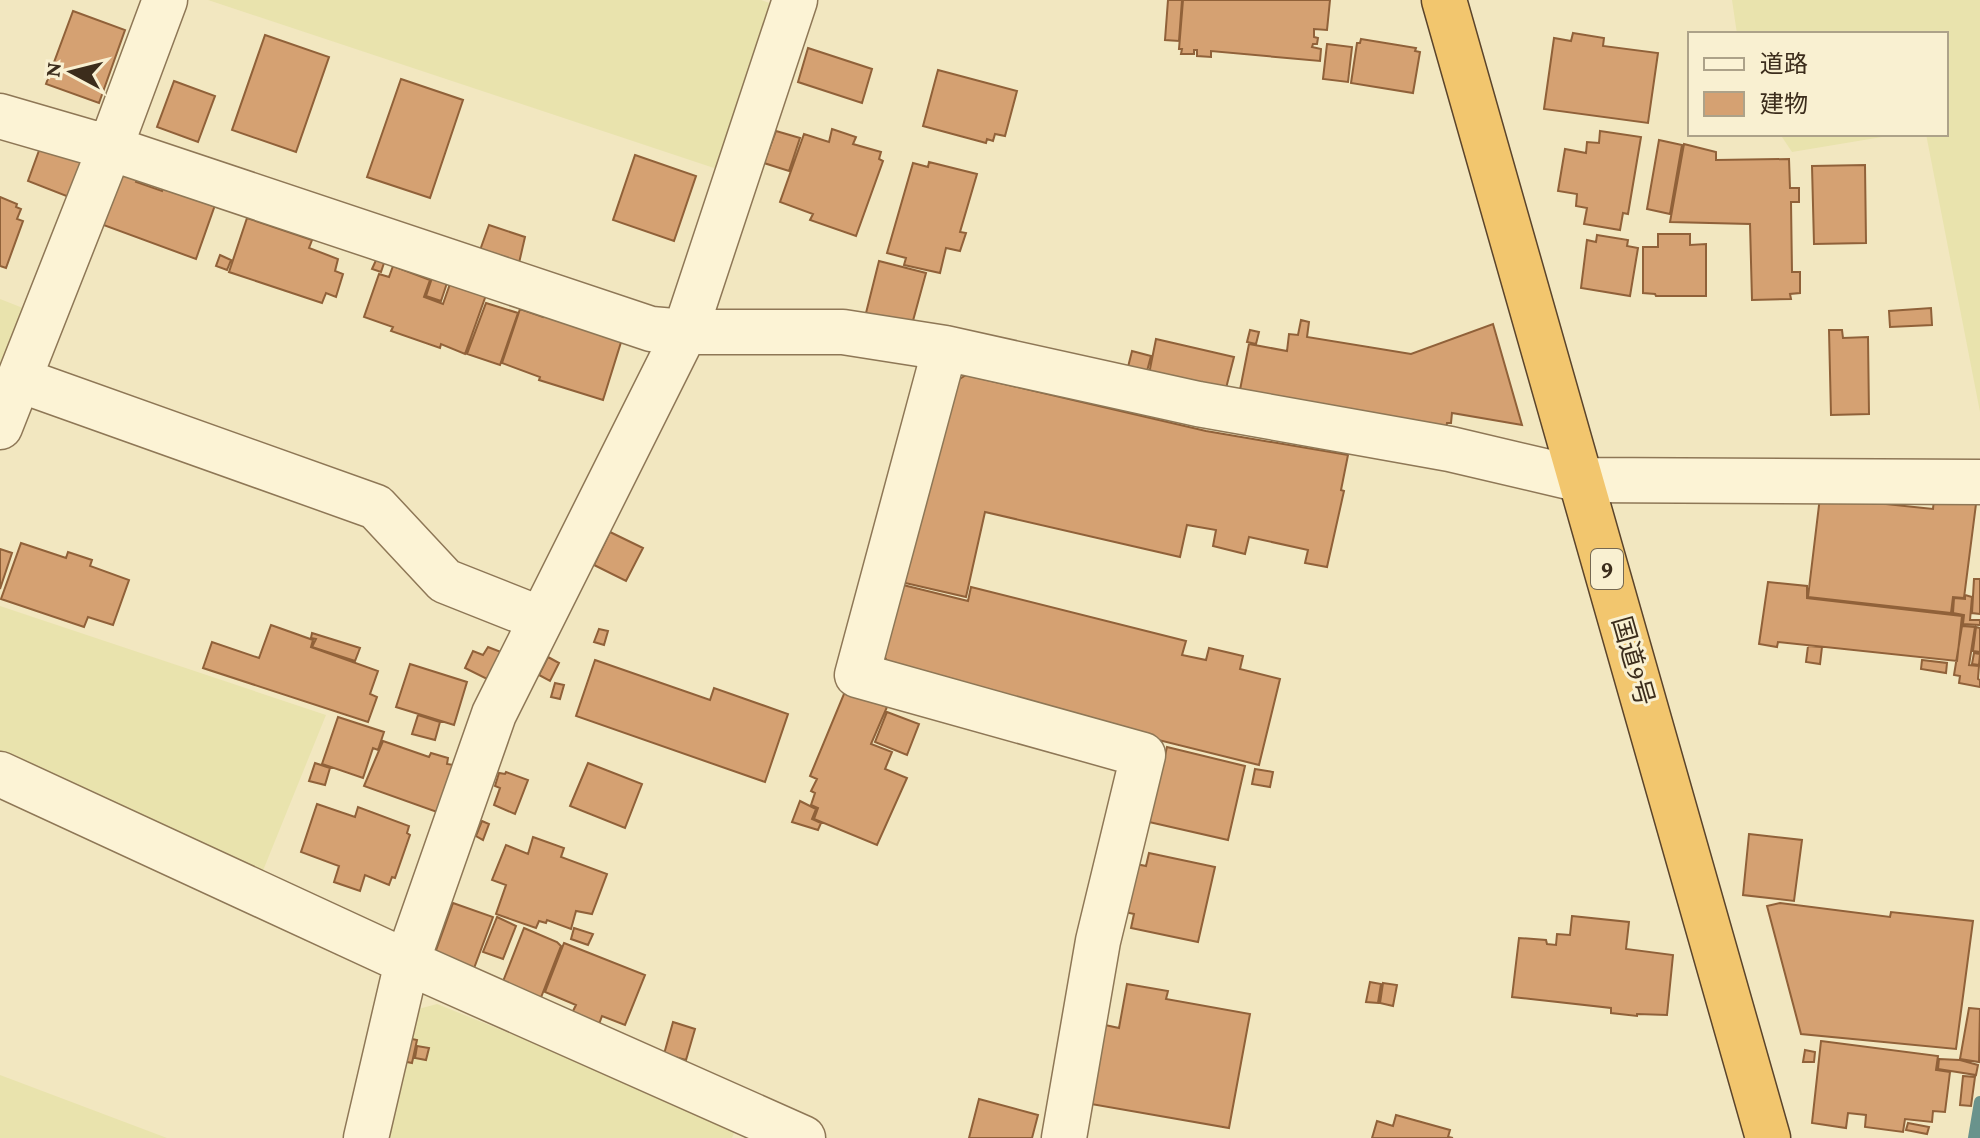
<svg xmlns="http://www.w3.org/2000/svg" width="1980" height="1138" font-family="'Crimson Pro','Noto Sans JP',serif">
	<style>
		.farmland { fill: #e9e3ad }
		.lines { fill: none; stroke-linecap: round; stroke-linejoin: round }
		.stream { stroke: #69938c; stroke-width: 12 }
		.building { fill: #d5a172; stroke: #906139; stroke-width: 2 }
		.minor-casing { stroke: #8e7756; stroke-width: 47 }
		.trunk-casing { stroke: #5b442b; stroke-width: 47 }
		.minor { stroke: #fcf3d5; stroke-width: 44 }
		.trunk { stroke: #f2c66e; stroke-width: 44 }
		.labels { text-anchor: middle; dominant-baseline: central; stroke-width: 6; stroke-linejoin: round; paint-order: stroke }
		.shield { fill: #f9f0d1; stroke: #756852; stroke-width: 2 }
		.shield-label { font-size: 24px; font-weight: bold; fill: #3c2d1c }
		.street-label { font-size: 26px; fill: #3c2d1c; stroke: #f9f0d1 }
	</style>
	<rect width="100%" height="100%" fill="#f2e7c0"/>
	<path class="farmland" d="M 208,0 L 761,0 L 772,4 L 720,170 Z
		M 1732,0 L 1980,0 L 1980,412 L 1926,134 L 1946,134 L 1946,34 L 1737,34 Z
		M 1780,134 L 1900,134 L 1792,152 Z
		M 0,299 L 28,310 L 0,374 Z
		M 0,606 L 326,715 L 260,878 L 0,756 Z
		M 437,1004 L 591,1066 L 736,1128 L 732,1138 L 381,1138 L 411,1011 Z
		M 0,1075 L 167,1138 L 0,1138 Z"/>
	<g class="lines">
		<path class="stream" d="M 1974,1138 L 1980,1102"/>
	</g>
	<path class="building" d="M 1168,0 L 1182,0 L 1179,41 L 1165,40 Z
		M 1183,0 L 1330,0 L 1327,30 L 1314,29 L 1314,37 L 1318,38 L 1317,44 L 1313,44 L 1312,47 L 1321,49 L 1320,61 L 1211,51 L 1211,57 L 1197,56 L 1197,50 L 1194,50 L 1194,54 L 1181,54 L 1182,49 L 1179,49 Z
		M 73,11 L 125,30 L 99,103 L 46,84 Z
		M 1573,33 L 1604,38 L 1603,46 L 1658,53 L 1648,123 L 1544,109 L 1554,38 L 1571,41 Z
		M 265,35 L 329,57 L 296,152 L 232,130 Z
		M 1361,39 L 1416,48 L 1415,51 L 1420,52 L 1413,93 L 1351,83 L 1357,43 L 1360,43 Z
		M 1327,44 L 1352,47 L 1348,82 L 1323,79 Z
		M 808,48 L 872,69 L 862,103 L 798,82 Z
		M 938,70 L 1017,91 L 1005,136 L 995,134 L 993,141 L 987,139 L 986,143 L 923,126 Z
		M 401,79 L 463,100 L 430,198 L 367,177 Z
		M 174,81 L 215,96 L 198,142 L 157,127 Z
		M 832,129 L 856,137 L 853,144 L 881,152 L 879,159 L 883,161 L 856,236 L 810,220 L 813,214 L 780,202 L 804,134 L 829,142 Z
		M 776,131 L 800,138 L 789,171 L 764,163 Z
		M 1600,131 L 1641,137 L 1628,214 L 1623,213 L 1620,230 L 1584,224 L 1587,208 L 1576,206 L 1577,194 L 1558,191 L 1565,149 L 1586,153 L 1587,142 L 1599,143 Z
		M 1659,140 L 1682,145 L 1670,214 L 1647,209 Z
		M 1684,144 L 1716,152 L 1716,160 L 1789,159 L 1790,188 L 1799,188 L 1799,202 L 1791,202 L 1792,272 L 1800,272 L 1800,293 L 1790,294 L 1791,299 L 1752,300 L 1750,224 L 1670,222 Z
		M 41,145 L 83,160 L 69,197 L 28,181 Z
		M 635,155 L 696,176 L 674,241 L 613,220 Z
		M 929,162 L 977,174 L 960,232 L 966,233 L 960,251 L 946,248 L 940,273 L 904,265 L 906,258 L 887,253 L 913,163 L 928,167 Z
		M 1865,165 L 1866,243 L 1814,244 L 1812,166 Z
		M 117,172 L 137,179 L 136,182 L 162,191 L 163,187 L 215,205 L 196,259 L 98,223 Z
		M 0,197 L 17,204 L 16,207 L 21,209 L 17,219 L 23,221 L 6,268 L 0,266 Z
		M 247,218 L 312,240 L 309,248 L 338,259 L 335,271 L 343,274 L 336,297 L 326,293 L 322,303 L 229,272 Z
		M 489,225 L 525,237 L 519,263 L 479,253 Z
		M 1658,234 L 1690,234 L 1690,245 L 1706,244 L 1706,296 L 1656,296 L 1655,294 L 1643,293 L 1643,247 L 1658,247 Z
		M 1597,235 L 1628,240 L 1627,246 L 1638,248 L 1630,296 L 1581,288 L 1587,240 L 1596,242 Z
		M 220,255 L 231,260 L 227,270 L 216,266 Z
		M 377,258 L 385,260 L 381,272 L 372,269 Z
		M 879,261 L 926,273 L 911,328 L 865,317 Z
		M 393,266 L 430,280 L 424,297 L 443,304 L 451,281 L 486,295 L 465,354 L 441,344 L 440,348 L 391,331 L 393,327 L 364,317 L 379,274 L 389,277 Z
		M 433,275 L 448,280 L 441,301 L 426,296 Z
		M 486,303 L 518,313 L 500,365 L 467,354 Z
		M 1931,308 L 1932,325 L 1890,327 L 1889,311 Z
		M 520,309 L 543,317 L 545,312 L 622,339 L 603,400 L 539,380 L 540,377 L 502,363 Z
		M 1301,320 L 1309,322 L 1307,337 L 1411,354 L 1493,324 L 1522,425 L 1452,413 L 1451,423 L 1447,423 L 1445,433 L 1238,400 L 1249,344 L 1287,351 L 1289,334 L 1298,335 Z
		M 1250,330 L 1259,332 L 1256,344 L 1247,342 Z
		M 1829,330 L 1842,330 L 1843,338 L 1868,337 L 1869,414 L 1831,415 Z
		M 1156,339 L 1234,357 L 1224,396 L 1148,379 Z
		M 1132,351 L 1151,356 L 1146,375 L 1127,371 Z
		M 966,375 L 1206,431 L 1348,455 L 1341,490 L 1344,491 L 1327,567 L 1305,563 L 1308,550 L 1249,537 L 1245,554 L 1213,546 L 1216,530 L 1187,525 L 1180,557 L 985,512 L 966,597 L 901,582 L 944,389 Z
		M 1820,497 L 1933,509 L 1934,499 L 1976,504 L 1964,598 L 1953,597 L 1951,613 L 1808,597 Z
		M 610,532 L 643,548 L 626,581 L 594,565 Z
		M 21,543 L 66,558 L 68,552 L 92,560 L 90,566 L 129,580 L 113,625 L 88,617 L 84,627 L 1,599 Z
		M 0,549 L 12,553 L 0,589 Z
		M 1974,579 L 1980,579 L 1980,614 L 1972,613 Z
		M 1768,582 L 1807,586 L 1807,598 L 1962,616 L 1957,661 L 1778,642 L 1777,647 L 1759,644 Z
		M 899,584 L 968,601 L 971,587 L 1186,641 L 1182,655 L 1206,660 L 1209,648 L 1243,656 L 1240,669 L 1280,679 L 1259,765 L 894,674 L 881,650 Z
		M 1965,595 L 1972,597 L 1970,620 L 1980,620 L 1980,625 L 1963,624 L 1964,615 L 1953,613 L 1954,598 L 1965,599 Z
		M 271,625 L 313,640 L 311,647 L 378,671 L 370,694 L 377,697 L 368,722 L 203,668 L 212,642 L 259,658 Z
		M 1962,626 L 1975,627 L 1969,665 L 1979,666 L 1978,679 L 1980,680 L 1980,687 L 1959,683 L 1960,676 L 1954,675 Z
		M 1976,627 L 1980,628 L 1980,652 L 1973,651 Z
		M 599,629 L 608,631 L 604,645 L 594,642 Z
		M 312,633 L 360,648 L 355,661 L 312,647 L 316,639 L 311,638 Z
		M 1808,646 L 1822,647 L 1820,664 L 1806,662 Z
		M 488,647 L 501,652 L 487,679 L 465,668 L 473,651 L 483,655 Z
		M 1974,653 L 1980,654 L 1979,665 L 1972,664 Z
		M 548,657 L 559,663 L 550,681 L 539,675 Z
		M 595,660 L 710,700 L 714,688 L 788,714 L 765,782 L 576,716 Z
		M 1922,660 L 1947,663 L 1946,673 L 1921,669 Z
		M 410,664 L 467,682 L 454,725 L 396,707 Z
		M 555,683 L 564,685 L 560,699 L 551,697 Z
		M 846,689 L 887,707 L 871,744 L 892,752 L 885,769 L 907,778 L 877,845 L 814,819 L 818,808 L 811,805 L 815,793 L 811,791 L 817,779 L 810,776 Z
		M 887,712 L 919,724 L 907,755 L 875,742 Z
		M 418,715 L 440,722 L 435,740 L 412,734 Z
		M 338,717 L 384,732 L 378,750 L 373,748 L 363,778 L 322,764 Z
		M 383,741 L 429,757 L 431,753 L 448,758 L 447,764 L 454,765 L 437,812 L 364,786 Z
		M 1167,747 L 1245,766 L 1228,840 L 1149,822 Z
		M 315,763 L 330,768 L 325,785 L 309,781 Z
		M 588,763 L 642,784 L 625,828 L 570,806 Z
		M 1255,769 L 1273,772 L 1270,787 L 1252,784 Z
		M 506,772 L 528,780 L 515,814 L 494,805 L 500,788 L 495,786 L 499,773 L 505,774 Z
		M 800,801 L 816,809 L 812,819 L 821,823 L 818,830 L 792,822 Z
		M 317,804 L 355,817 L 358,807 L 409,826 L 407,833 L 410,835 L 395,878 L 392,877 L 389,885 L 365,875 L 360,891 L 334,882 L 339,866 L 301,852 Z
		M 482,821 L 489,824 L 483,840 L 476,836 Z
		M 1749,834 L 1802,840 L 1794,901 L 1743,895 Z
		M 533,837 L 564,848 L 561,857 L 607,874 L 592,914 L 576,911 L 571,929 L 547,920 L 546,923 L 539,921 L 536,928 L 496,914 L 506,885 L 492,880 L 506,845 L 528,854 Z
		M 1149,853 L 1215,867 L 1198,942 L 1131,928 L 1134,914 L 1125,912 L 1136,864 L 1146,866 Z
		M 453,903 L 493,917 L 473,971 L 434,956 Z
		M 1780,903 L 1890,917 L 1891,912 L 1973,921 L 1956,1049 L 1801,1034 L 1767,906 Z
		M 1572,916 L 1629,922 L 1626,949 L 1673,955 L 1667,1015 L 1637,1014 L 1637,1016 L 1611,1013 L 1611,1008 L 1512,997 L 1519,938 L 1546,940 L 1547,944 L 1556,945 L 1557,934 L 1570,935 Z
		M 497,917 L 516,926 L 503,959 L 483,952 Z
		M 524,928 L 557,942 L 561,946 L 540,1000 L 502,984 Z
		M 574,928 L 593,934 L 588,945 L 571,939 Z
		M 564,943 L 645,975 L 625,1025 L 602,1016 L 598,1027 L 571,1015 L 576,1005 L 545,992 Z
		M 1370,982 L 1381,984 L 1378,1003 L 1366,1002 Z
		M 1383,983 L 1397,985 L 1393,1006 L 1380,1003 Z
		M 1127,984 L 1168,991 L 1166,999 L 1250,1014 L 1229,1128 L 1091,1104 L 1105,1025 L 1119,1028 Z
		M 1969,1008 L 1980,1009 L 1979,1062 L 1960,1059 Z
		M 673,1022 L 695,1029 L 686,1060 L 664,1054 Z
		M 407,1038 L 417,1040 L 412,1063 L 402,1061 Z
		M 1821,1041 L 1938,1056 L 1936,1070 L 1950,1072 L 1945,1112 L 1933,1111 L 1932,1122 L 1905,1119 L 1903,1132 L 1865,1127 L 1866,1115 L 1848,1113 L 1846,1128 L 1812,1123 Z
		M 417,1046 L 429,1048 L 426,1060 L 415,1058 Z
		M 1805,1050 L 1815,1052 L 1814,1062 L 1803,1062 Z
		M 1939,1059 L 1960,1060 L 1978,1065 L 1976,1075 L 1938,1069 Z
		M 1963,1076 L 1975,1077 L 1971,1106 L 1960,1105 Z
		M 979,1099 L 1038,1115 L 1032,1138 L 969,1138 Z
		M 1396,1115 L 1450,1130 L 1448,1137 L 1453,1138 L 1372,1138 L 1377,1121 L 1393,1126 Z
		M 1908,1123 L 1929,1127 L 1927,1134 L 1906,1130 Z"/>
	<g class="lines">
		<defs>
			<path id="minor" d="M 0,116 L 110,148 L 651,329 L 685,332 L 843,332 L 945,348 L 1198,404 L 1450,449 L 1582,480 L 1980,482
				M 945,348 L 857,675 L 1143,755 L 1098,941 L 1064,1138
				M 20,380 L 376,507 L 445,581 L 541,619
				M 0,427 L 110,148 L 165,0
				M 0,774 L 407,962 L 803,1138
				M 366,1138 L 407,962 L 494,714 L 685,332 L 795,0"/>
			<path id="trunk" d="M 1444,0 L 1768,1138"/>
		</defs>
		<use href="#minor" class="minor-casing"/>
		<use href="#trunk" class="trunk-casing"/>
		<use href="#minor" class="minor"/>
		<use href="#trunk" class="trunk"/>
	</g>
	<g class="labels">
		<rect class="shield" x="1591" y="549" width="32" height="40" rx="6"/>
		<g class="shield-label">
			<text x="1607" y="569">9</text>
		</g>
		<g class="street-label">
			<text transform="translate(1633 661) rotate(74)">国道9号</text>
		</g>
	</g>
	<rect x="1688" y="32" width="260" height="104" fill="#f9f0d1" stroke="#ada289" stroke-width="2"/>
	<rect x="1704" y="58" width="40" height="12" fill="#fcf3d5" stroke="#ada289" stroke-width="2"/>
	<text x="1760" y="72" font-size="24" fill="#3c2d1c">道路</text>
	<rect x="1704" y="92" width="40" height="24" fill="#d5a172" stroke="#ada289" stroke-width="2"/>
	<text x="1760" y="112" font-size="24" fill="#3c2d1c">建物</text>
	<g transform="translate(72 72) rotate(277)" stroke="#f9f0d1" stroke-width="6" paint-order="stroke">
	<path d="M0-6L14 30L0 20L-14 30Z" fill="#3c2d1c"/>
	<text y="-12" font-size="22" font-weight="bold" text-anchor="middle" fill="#3c2d1c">N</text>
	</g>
</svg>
